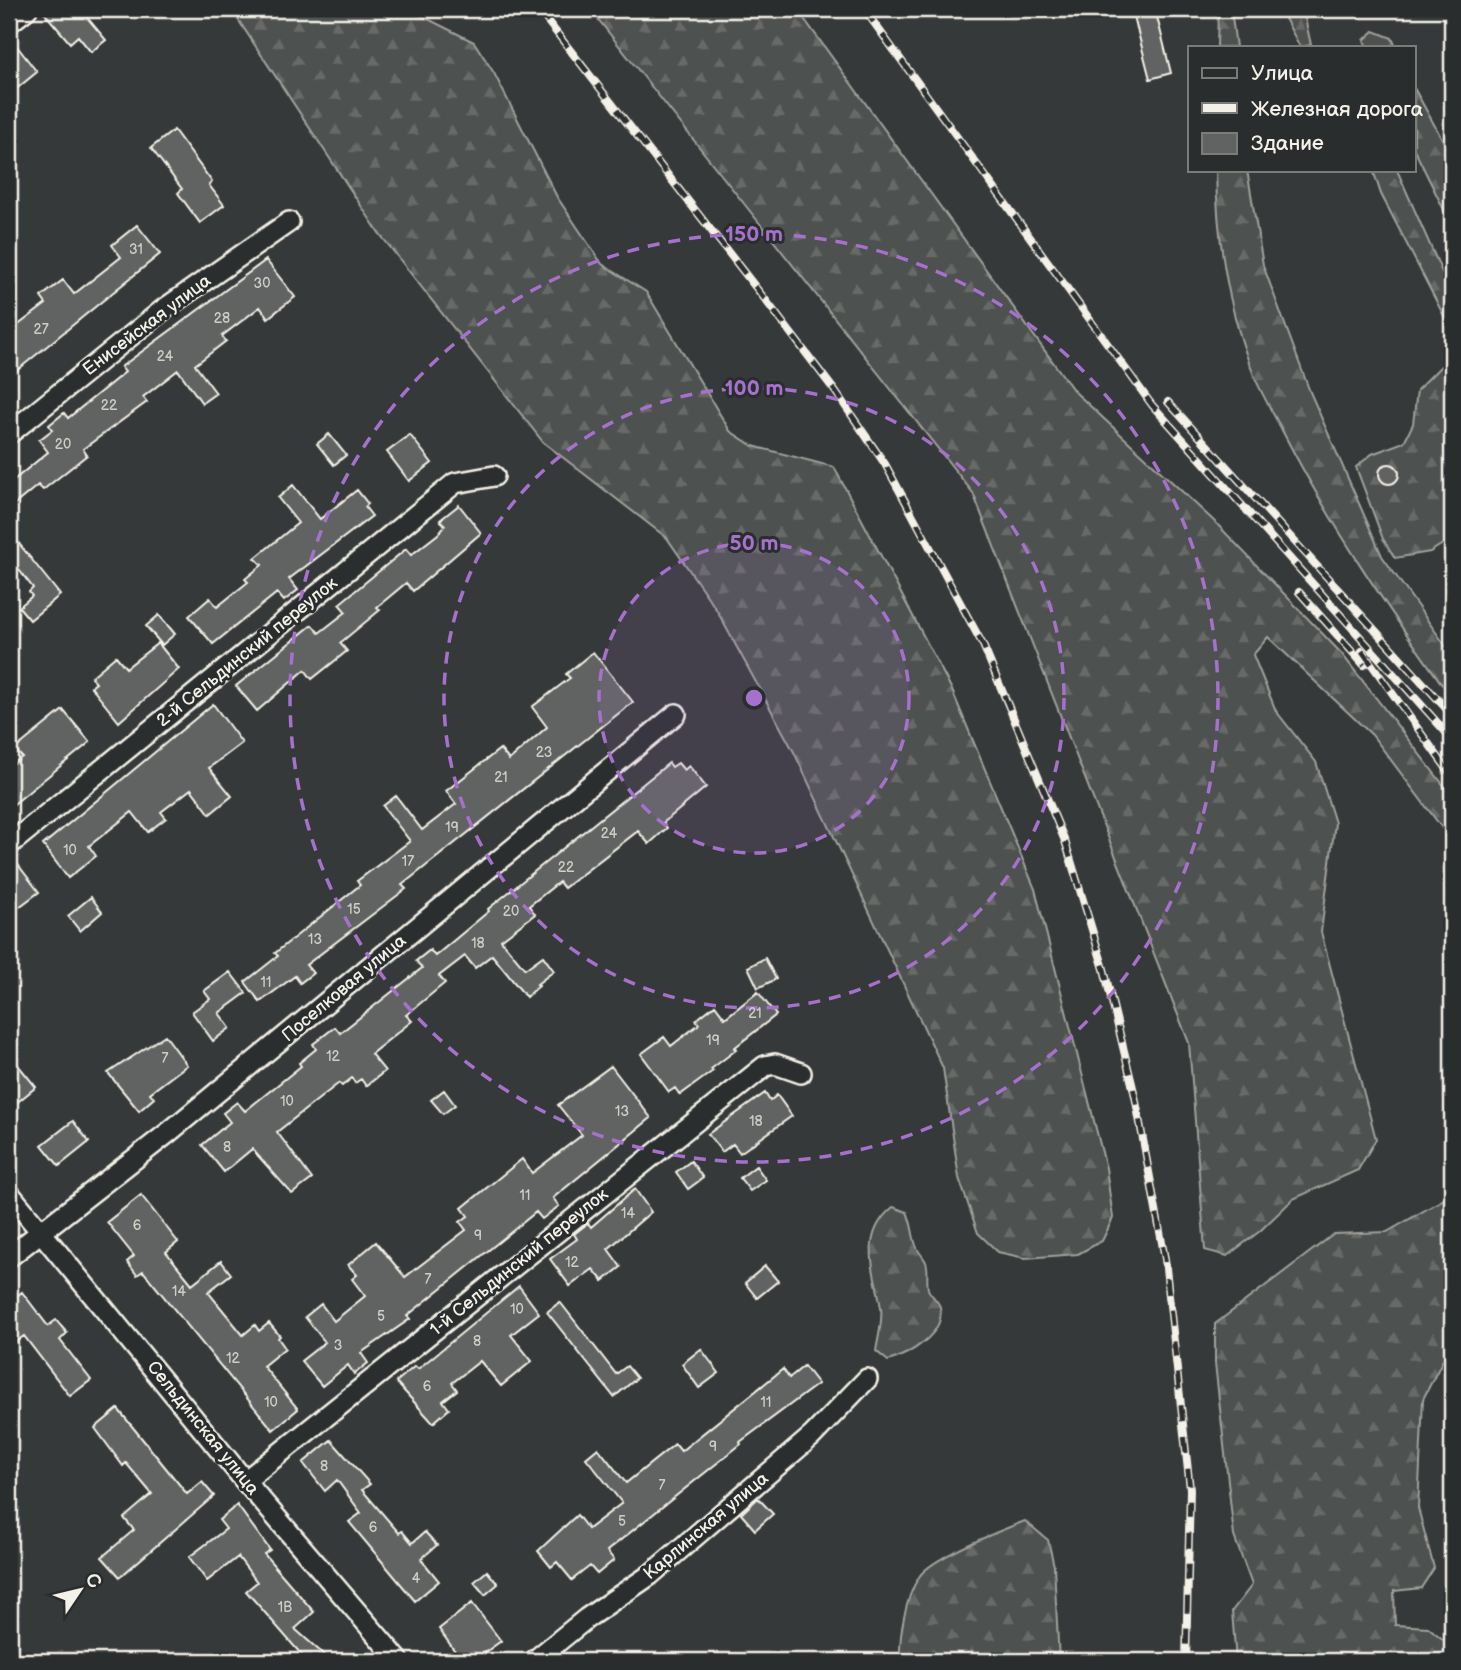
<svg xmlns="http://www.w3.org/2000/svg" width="1461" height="1670" font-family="'Balsamiq Sans',sans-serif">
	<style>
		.forest { fill: url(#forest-firs); stroke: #a1a19c; stroke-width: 2 }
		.building { fill: #616362; stroke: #f4f1e8; stroke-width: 2 }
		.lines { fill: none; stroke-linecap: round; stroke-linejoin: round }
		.street-casing { stroke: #f4f1e8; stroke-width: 24 }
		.street { stroke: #2a2d2e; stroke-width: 19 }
		.rail-casing { stroke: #f4f1e8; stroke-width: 8 }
		.rail { stroke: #2a2d2e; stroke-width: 5; stroke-dasharray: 16; stroke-linecap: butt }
		.ring { fill: none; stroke: #a571cd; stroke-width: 3.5; stroke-dasharray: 12 9 }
		.labels { text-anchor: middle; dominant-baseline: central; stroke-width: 6; stroke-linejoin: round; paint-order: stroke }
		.number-label { font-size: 14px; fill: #cfcec6 }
		.street-label { font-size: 18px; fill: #f4f1e8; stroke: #2a2d2e }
		.centre { fill: #a571cd; stroke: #2a2d2e; stroke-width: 3.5 }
		.ring-label { font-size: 21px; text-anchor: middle; font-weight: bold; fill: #a571cd; stroke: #2a2d2e; stroke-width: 6; stroke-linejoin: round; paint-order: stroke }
	</style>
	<defs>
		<pattern id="forest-firs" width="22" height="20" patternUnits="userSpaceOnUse" patternTransform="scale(1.75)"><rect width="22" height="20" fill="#4e514f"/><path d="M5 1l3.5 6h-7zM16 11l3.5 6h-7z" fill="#686a68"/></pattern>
	</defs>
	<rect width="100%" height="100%" fill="#363939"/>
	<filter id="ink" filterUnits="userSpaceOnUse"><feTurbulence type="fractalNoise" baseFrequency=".0143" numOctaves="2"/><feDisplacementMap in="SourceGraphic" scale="14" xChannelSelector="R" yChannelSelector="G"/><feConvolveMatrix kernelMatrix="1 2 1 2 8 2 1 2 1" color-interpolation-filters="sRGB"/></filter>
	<g filter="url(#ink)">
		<path class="forest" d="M 225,9 L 408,9 L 474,42 L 494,73 L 557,197 L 602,264 L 646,292 L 730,431 L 753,446 L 834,467 L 951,688 L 1035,889 L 1106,1168 L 1113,1218 L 1102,1241 L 1078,1254 L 1025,1258 L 998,1252 L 978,1233 L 959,1178 L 943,1068 L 794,752 L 716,609 L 667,538 L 543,442 L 379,233 L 237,18 Z
			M 590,9 L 797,9 L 1074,391 L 1215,522 L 1341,653 L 1452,796 L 1452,841 L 1372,735 L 1268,637 L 1253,655 L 1276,711 L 1316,762 L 1335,823 L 1321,932 L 1376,1139 L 1358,1170 L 1293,1199 L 1260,1231 L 1227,1256 L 1205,1250 L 1189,1043 L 973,493 Z
			M 1218,9 L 1231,9 L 1236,47 L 1217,47 Z
			M 1280,9 L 1303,9 L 1311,45 L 1300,47 Z
			M 1374,31 L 1392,38 L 1396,47 L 1367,47 L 1364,40 Z
			M 1414,88 L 1452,157 L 1452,226 L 1414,149 Z
			M 1216,170 L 1247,170 L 1263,265 L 1310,392 L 1382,556 L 1452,655 L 1452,698 C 1391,614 1332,527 1284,434 C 1274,414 1261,394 1253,373 C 1228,309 1217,237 1216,170 Z
			M 1373,170 L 1397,170 L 1452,295 L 1452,538 L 1430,552 L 1395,558 L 1383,539 L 1356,467 L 1372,454 L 1404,442 L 1413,424 L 1417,390 L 1448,359 L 1445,318 L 1381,194 Z
			M 1452,1190 L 1452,1342 L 1423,1399 L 1418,1508 L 1434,1568 L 1421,1588 L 1394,1591 L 1395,1625 L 1428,1627 L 1446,1642 L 1448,1661 L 1236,1661 L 1232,1611 L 1252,1585 L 1234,1536 L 1215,1363 L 1215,1324 L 1334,1234 L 1387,1232 L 1444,1199 Z
			M 893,1207 L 907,1212 C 913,1225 912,1237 917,1248 C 919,1253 924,1257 926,1262 C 929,1270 926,1280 928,1289 C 930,1295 938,1300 940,1307 C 946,1334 908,1355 888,1361 L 876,1351 C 878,1338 883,1321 881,1308 C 875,1270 858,1236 893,1207 Z
			M 1025,1521 L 1048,1540 L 1054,1566 L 1059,1661 L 900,1661 C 899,1637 905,1598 919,1577 C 931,1557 1002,1530 1025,1521 Z"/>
		<path class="building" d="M 41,9 L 80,9 L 106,40 L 91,52 L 78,36 L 70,43 Z
			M 1132,9 L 1155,9 L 1171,73 L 1150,79 Z
			M 9,36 L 37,72 L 9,95 Z
			M 174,130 L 212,182 L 209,185 L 224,205 L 200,223 L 178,193 L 182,189 L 151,148 Z
			M 137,225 L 160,254 L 9,377 L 9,332 L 46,304 L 41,297 L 63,280 L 74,294 L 121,257 L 112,245 Z
			M 266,260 L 295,297 L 268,318 L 260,307 L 222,336 L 226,341 L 195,365 L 216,393 L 202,403 L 178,370 L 143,397 L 147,402 L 83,449 L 87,455 L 43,490 L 38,485 L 9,509 L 9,484 L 48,452 L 39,440 L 52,430 L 49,425 L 64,413 L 68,418 L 125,372 L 121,367 Z
			M 329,434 L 346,455 L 334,465 L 317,444 Z
			M 410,435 L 432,463 L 409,481 L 387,452 Z
			M1379 474a10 10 0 1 1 20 0a10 10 0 1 1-20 0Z
			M 293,485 L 320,519 L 357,490 L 368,504 L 365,507 L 372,516 L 289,579 L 298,590 L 284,601 L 277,593 L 213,644 L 189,616 L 210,598 L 217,607 L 248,582 L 245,579 L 262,565 L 255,558 L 298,523 L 278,498 Z
			M 459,505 L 481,533 L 413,591 L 406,583 L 377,607 L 380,610 L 340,643 L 347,651 L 312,679 L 305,670 L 257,711 L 236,686 L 312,625 L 319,633 L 346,612 L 339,604 L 406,549 L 411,555 L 438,534 L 445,525 L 440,520 Z
			M 9,531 L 60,595 L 30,620 L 19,607 L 32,596 L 29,592 L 33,588 L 9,557 Z
			M 159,615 L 175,634 L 162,645 L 146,626 Z
			M 158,643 L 179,669 L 119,722 L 91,687 L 96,683 L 91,677 L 116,656 L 126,668 Z
			M 593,652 L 633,702 L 402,885 L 406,889 L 306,965 L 313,973 L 300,983 L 295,976 L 260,1002 L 245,982 L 278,956 L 275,953 L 360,885 L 357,881 L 410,841 L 383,806 L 396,796 L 422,830 L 456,804 L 446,791 L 500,749 L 509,760 L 547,727 L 532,707 L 570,678 L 566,674 Z
			M 213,704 L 242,743 L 209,768 L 232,796 L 210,814 L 191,789 L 161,812 L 166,818 L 148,832 L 132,812 L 89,846 L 96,856 L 68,878 L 43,845 Z
			M 63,710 L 90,742 L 9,808 L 9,767 L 22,757 L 15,749 Z
			M 669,763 L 672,767 L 678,763 L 684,770 L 689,766 L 706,787 L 663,823 L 667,828 L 649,844 L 638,831 L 564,888 L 559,882 L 529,906 L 535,914 L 501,940 L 525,969 L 543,956 L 554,971 L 537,984 L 539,986 L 526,997 L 492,955 L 475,968 L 465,956 L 439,976 L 445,983 L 406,1015 L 412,1021 L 371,1054 L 385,1071 L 366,1086 L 361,1079 L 355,1083 L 352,1078 L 342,1086 L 339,1083 L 277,1132 L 312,1179 L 292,1194 L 252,1149 L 224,1172 L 202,1145 L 230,1122 L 223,1113 L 237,1102 L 245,1111 L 301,1066 L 299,1063 L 316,1049 L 313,1044 L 335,1027 L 340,1033 L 383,999 L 422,968 L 416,961 L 430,950 L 435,956 L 489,911 L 488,909 Z
			M 9,857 L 12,857 L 39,892 L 15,910 L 9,902 Z
			M 91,897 L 102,912 L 80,931 L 68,916 Z
			M 765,958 L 776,979 L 758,988 L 748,967 Z
			M 230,972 L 246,993 L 219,1013 L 230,1028 L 213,1041 L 192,1012 L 210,999 L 204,991 Z
			M 758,992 L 776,1015 L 734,1048 L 736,1050 L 711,1069 L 713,1071 L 680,1095 L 675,1088 L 669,1092 L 641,1054 L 664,1037 L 671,1046 L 699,1024 L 696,1020 L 715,1005 L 725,1018 Z
			M 165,1035 L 187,1065 L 150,1093 L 154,1098 L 139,1111 L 108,1073 Z
			M 9,1054 L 36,1087 L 9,1109 Z
			M 611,1066 L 651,1118 L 553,1198 L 559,1206 L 542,1219 L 536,1212 L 407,1316 L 410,1319 L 361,1353 L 368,1363 L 354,1374 L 348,1365 L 322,1386 L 301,1361 L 325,1342 L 305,1317 L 321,1304 L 334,1321 L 365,1296 L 352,1279 L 357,1275 L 348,1265 L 376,1242 L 405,1277 L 431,1257 L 466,1230 L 460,1222 L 468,1216 L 462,1208 L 522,1159 L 532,1173 L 582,1135 L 558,1105 Z
			M 444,1090 L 455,1105 L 443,1114 L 431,1100 Z
			M 765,1093 L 770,1101 L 777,1095 L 792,1116 L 740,1153 L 733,1144 L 722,1152 L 708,1134 Z
			M 73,1121 L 89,1142 L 59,1166 L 42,1145 Z
			M 691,1161 L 703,1178 L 688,1189 L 676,1172 Z
			M 756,1166 L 766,1180 L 750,1191 L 740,1178 Z
			M 635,1189 L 651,1212 L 608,1249 L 621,1267 L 603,1281 L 593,1269 L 570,1286 L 550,1259 L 577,1239 L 574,1234 L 588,1223 L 591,1227 Z
			M 141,1195 L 178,1242 L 166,1252 L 192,1284 L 221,1261 L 231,1274 L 208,1292 L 243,1335 L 255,1325 L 259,1331 L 269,1323 L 280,1336 L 278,1338 L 285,1348 L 263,1366 L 298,1409 L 273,1430 L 143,1271 L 137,1275 L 127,1262 L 134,1256 L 107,1222 Z
			M 765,1266 L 778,1281 L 757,1298 L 745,1283 Z
			M 519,1286 L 539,1313 L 511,1335 L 532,1361 L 501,1386 L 480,1361 L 452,1383 L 457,1390 L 443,1401 L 449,1409 L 433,1423 L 396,1382 L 415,1366 L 418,1369 Z
			M 22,1292 L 48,1326 L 56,1320 L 67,1333 L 60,1340 L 91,1380 L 70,1396 L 24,1336 L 9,1347 L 9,1302 Z
			M 560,1302 L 616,1374 L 627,1366 L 637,1378 L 614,1397 L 547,1312 Z
			M 701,1349 L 719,1373 L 699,1388 L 682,1364 Z
			M 804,1366 L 818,1384 L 740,1442 L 741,1444 L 607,1551 L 614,1560 L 597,1574 L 590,1566 L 572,1580 L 557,1562 L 551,1567 L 538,1551 L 577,1515 L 588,1529 L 622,1503 L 586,1458 L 598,1448 L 626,1483 L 675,1444 L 681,1451 L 783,1369 L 789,1378 Z
			M 118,1409 L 187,1494 L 202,1482 L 214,1496 L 120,1577 L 102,1557 L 134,1530 L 124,1518 L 152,1494 L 126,1463 L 123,1466 L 95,1428 Z
			M 331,1440 L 370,1484 L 362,1490 L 399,1533 L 402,1531 L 412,1543 L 425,1532 L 437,1545 L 421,1559 L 439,1581 L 415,1601 L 349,1522 L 361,1513 L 337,1480 L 325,1491 L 303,1463 Z
			M 758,1498 L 773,1514 L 755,1530 L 741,1514 Z
			M 237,1505 L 270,1550 L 264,1554 L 314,1612 L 295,1629 L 331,1661 L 307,1661 L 246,1591 L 257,1582 L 238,1557 L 207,1581 L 189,1557 L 226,1529 L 219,1520 Z
			M 487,1571 L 498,1584 L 485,1595 L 474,1582 Z
			M 472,1603 L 501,1641 L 473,1661 L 462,1661 L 439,1629 Z"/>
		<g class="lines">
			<defs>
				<path id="street" d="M 9,23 L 27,9
					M 9,434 L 164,309 L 289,222
					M 9,845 L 455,483 L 494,476
					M 9,1193 L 245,1481 L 399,1661
					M 9,1257 L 169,1132 L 676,714
					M 245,1481 L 765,1066 L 775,1064 L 801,1073
					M 534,1661 L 587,1618 L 650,1575 L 812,1436 L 867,1379"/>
			</defs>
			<use href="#street" class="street-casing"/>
			<use href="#street" class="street"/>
			<defs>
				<path id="rail" d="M 538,9 L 764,298 L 835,391 L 885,464 L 983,645 L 1065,841 L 1104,969 L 1135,1096 L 1165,1259 L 1190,1489 L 1186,1661
					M 864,9 L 1152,405 L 1452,739
					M 1168,402 L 1452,715
					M 1299,592 L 1364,665
					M 1362,651 L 1452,776"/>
			</defs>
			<use href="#rail" class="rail-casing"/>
			<use href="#rail" class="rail"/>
		</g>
	</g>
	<circle cx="754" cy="698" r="155" fill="#a571cd" fill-opacity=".12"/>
	<g class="ring">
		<circle cx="754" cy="698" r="155"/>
		<circle cx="754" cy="698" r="310"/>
		<circle cx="754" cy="698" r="464"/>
	</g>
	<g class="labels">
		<g class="number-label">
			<text x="136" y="249">31</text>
			<text x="262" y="283">30</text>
			<text x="222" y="318">28</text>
			<text x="41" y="329">27</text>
			<text x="165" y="356">24</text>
			<text x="109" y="405">22</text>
			<text x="63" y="444">20</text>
			<text x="544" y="752">23</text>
			<text x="501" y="777">21</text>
			<text x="452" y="827">19</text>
			<text x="609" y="833">24</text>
			<text x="70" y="850">10</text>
			<text x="408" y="861">17</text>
			<text x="566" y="867">22</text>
			<text x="354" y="909">15</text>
			<text x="511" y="911">20</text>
			<text x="315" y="939">13</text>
			<text x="478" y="943">18</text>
			<text x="266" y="982">11</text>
			<text x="755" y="1013">21</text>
			<text x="713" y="1040">19</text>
			<text x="333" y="1056">12</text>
			<text x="165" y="1058">7</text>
			<text x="287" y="1101">10</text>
			<text x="622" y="1111">13</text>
			<text x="756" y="1121">18</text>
			<text x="227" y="1147">8</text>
			<text x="525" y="1195">11</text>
			<text x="628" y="1213">14</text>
			<text x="137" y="1225">6</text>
			<text x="478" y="1235">9</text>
			<text x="572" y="1262">12</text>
			<text x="428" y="1279">7</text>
			<text x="179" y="1291">14</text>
			<text x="517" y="1309">10</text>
			<text x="381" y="1316">5</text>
			<text x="477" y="1341">8</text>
			<text x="338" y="1345">3</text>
			<text x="233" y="1358">12</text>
			<text x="427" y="1386">6</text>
			<text x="271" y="1402">10</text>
			<text x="766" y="1402">11</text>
			<text x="713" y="1446">9</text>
			<text x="324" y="1466">8</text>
			<text x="662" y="1485">7</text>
			<text x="622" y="1521">5</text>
			<text x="373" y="1527">6</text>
			<text x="416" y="1578">4</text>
			<text x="285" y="1607">1В</text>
		</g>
		<g class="street-label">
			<text transform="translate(147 325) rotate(-37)">Енисейская улица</text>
			<text transform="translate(247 652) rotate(-39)">2-й Сельдинский переулок</text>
			<text transform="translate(344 988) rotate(-40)">Поселковая улица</text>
			<text transform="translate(519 1262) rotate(-39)">1-й Сельдинский переулок</text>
			<text transform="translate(203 1428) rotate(51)">Сельдинская улица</text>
			<text transform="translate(706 1526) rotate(-40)">Карлинская улица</text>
		</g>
	</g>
	<circle cx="754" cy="698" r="10" class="centre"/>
	<g class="ring-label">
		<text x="754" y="241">150 m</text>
		<text x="754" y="395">100 m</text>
		<text x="754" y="550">50 m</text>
	</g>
	<rect width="1461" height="1670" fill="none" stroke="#2a2d2e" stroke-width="35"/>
	<rect x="18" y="18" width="1426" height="1635" fill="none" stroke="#f4f1e8" stroke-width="2.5" filter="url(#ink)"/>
	<rect x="1188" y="46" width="228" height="126" fill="#2a2d2e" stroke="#7b7b78" stroke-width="2"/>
	<rect x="1202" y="68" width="35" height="10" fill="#2a2d2e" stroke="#7b7b78" stroke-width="2"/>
	<text x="1251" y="80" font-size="21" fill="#f4f1e8">Улица</text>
	<rect x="1202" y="103" width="35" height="10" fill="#f4f1e8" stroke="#7b7b78" stroke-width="2"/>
	<text x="1251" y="116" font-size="21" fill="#f4f1e8">Железная дорога</text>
	<rect x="1202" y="133" width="35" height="21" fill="#616362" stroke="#7b7b78" stroke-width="2"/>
	<text x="1251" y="150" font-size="21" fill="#f4f1e8">Здание</text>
	<g transform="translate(80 1590) rotate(55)" stroke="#2a2d2e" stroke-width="5" paint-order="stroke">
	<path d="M0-5L12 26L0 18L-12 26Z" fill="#f4f1e8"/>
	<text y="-10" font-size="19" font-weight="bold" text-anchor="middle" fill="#f4f1e8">С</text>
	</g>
</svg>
